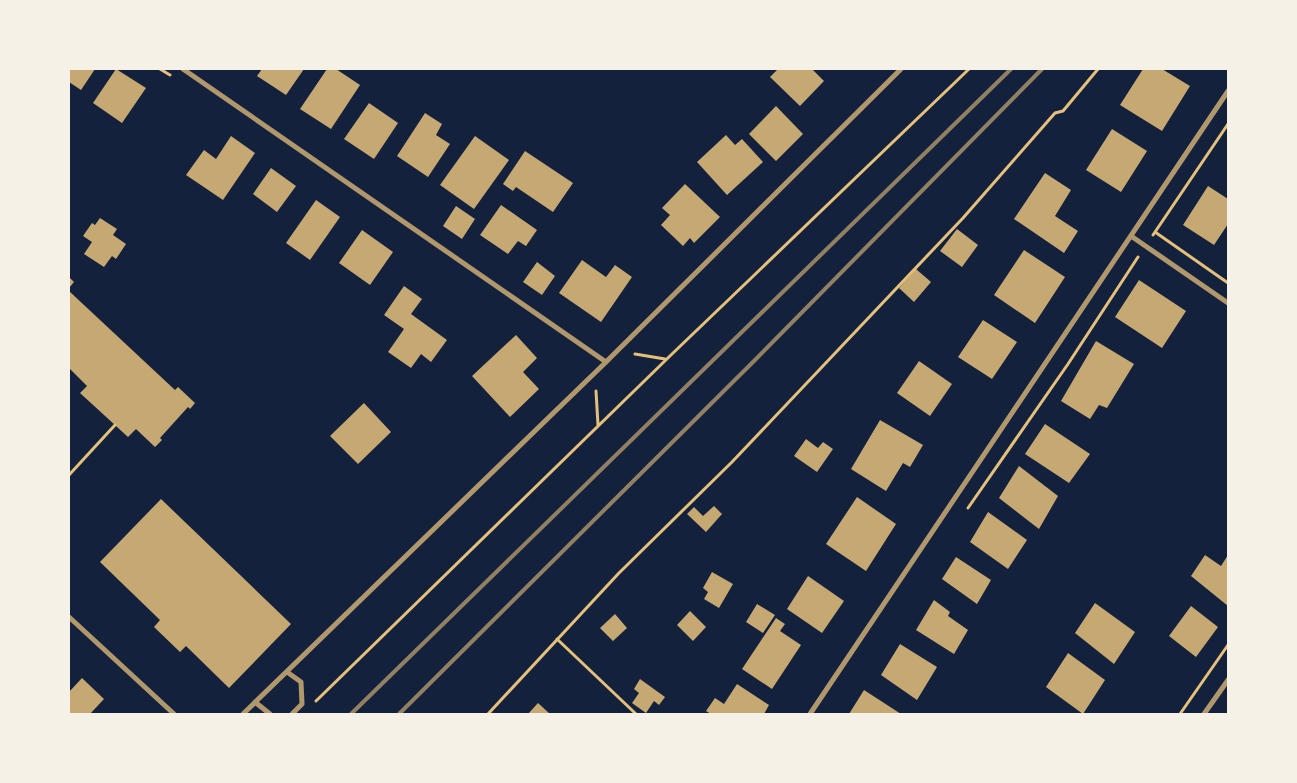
<svg xmlns="http://www.w3.org/2000/svg" width="1297" height="783" font-family="'Sofia Sans Condensed',sans-serif">
	<style>
		.building { fill: #c6a872 }
		.lines { fill: none; stroke-linecap: round; stroke-linejoin: round }
		.path { stroke: #e5c07b; stroke-width: 3 }
		.minor { stroke: #b1986c; stroke-width: 5 }
		.rail { stroke: #918062; stroke-width: 4 }
	</style>
	<rect width="100%" height="100%" fill="#14213d"/>
	<path class="building" d="M 69,69 L 95,69 L 81,90 L 69,82 Z
		M 116,69 L 146,88 L 122,123 L 93,103 Z
		M 262,69 L 304,69 L 286,95 L 257,76 Z
		M 327,69 L 336,69 L 360,85 L 331,129 L 300,109 Z
		M 778,69 L 812,69 L 824,81 L 800,106 L 770,77 Z
		M 1143,69 L 1162,69 L 1190,86 L 1162,131 L 1120,105 Z
		M 369,103 L 398,123 L 374,159 L 344,139 Z
		M 776,106 L 803,134 L 776,161 L 749,134 Z
		M 425,113 L 442,124 L 436,135 L 450,144 L 428,177 L 397,156 Z
		M 1112,129 L 1147,151 L 1121,192 L 1086,170 Z
		M 726,135 L 735,145 L 742,139 L 763,162 L 727,195 L 697,162 Z
		M 231,136 L 255,153 L 223,200 L 186,175 L 204,150 L 216,159 Z
		M 475,136 L 509,160 L 474,209 L 440,185 Z
		M 525,151 L 573,183 L 553,212 L 516,187 L 513,191 L 503,184 Z
		M 271,168 L 296,186 L 277,212 L 253,194 Z
		M 1045,173 L 1071,190 L 1055,216 L 1078,231 L 1064,253 L 1014,219 Z
		M 685,184 L 720,217 L 694,243 L 690,238 L 683,246 L 661,225 L 670,215 L 662,208 Z
		M 1208,186 L 1228,199 L 1228,224 L 1214,245 L 1183,225 Z
		M 316,200 L 340,217 L 310,260 L 286,243 Z
		M 501,205 L 537,230 L 526,246 L 518,241 L 508,254 L 480,235 Z
		M 456,206 L 475,219 L 462,239 L 443,226 Z
		M 100,218 L 117,229 L 113,235 L 126,244 L 116,259 L 112,256 L 104,267 L 84,254 L 92,242 L 83,236 L 92,223 L 95,225 Z
		M 957,229 L 978,245 L 962,267 L 940,251 Z
		M 362,230 L 393,252 L 370,285 L 339,263 Z
		M 1024,250 L 1065,277 L 1035,323 L 994,295 Z
		M 582,260 L 606,277 L 615,265 L 632,277 L 601,322 L 559,293 Z
		M 537,262 L 555,276 L 542,295 L 523,282 Z
		M 916,269 L 931,282 L 914,302 L 899,288 Z
		M 69,277 L 74,282 L 69,288 Z
		M 1139,280 L 1186,311 L 1162,348 L 1115,317 Z
		M 404,286 L 422,299 L 411,314 L 447,340 L 431,362 L 421,354 L 411,368 L 388,352 L 404,329 L 384,315 Z
		M 69,291 L 175,390 L 178,387 L 195,403 L 190,409 L 188,407 L 160,438 L 162,440 L 155,447 L 136,429 L 128,437 L 80,393 L 87,386 L 69,368 Z
		M 983,320 L 1017,342 L 992,379 L 958,357 Z
		M 516,335 L 537,358 L 523,372 L 539,389 L 510,417 L 472,376 Z
		M 1096,341 L 1134,364 L 1107,408 L 1099,405 L 1090,419 L 1061,401 Z
		M 919,361 L 952,384 L 930,416 L 897,393 Z
		M 364,403 L 391,432 L 358,464 L 330,436 Z
		M 880,420 L 923,445 L 910,467 L 903,463 L 886,491 L 851,469 Z
		M 1045,424 L 1090,454 L 1069,483 L 1025,454 Z
		M 806,439 L 818,448 L 823,442 L 833,449 L 817,472 L 794,456 Z
		M 1019,466 L 1058,496 L 1039,529 L 999,498 Z
		M 857,497 L 896,524 L 866,571 L 826,544 Z
		M 161,499 L 291,624 L 229,688 L 186,646 L 180,652 L 154,627 L 160,620 L 100,562 Z
		M 714,506 L 722,514 L 706,532 L 687,514 L 694,507 L 703,516 Z
		M 988,512 L 1027,540 L 1008,569 L 970,542 Z
		M 1205,555 L 1221,566 L 1228,555 L 1228,606 L 1191,576 Z
		M 956,557 L 991,580 L 977,604 L 942,579 Z
		M 712,572 L 733,584 L 719,608 L 704,599 L 708,592 L 703,588 Z
		M 808,576 L 844,601 L 822,633 L 787,609 Z
		M 934,600 L 950,612 L 948,616 L 968,630 L 954,654 L 916,630 Z
		M 1095,603 L 1135,632 L 1114,664 L 1075,633 Z
		M 757,604 L 775,615 L 763,633 L 746,622 Z
		M 1191,606 L 1218,627 L 1196,657 L 1169,636 Z
		M 690,611 L 706,627 L 693,641 L 677,625 Z
		M 615,614 L 627,628 L 613,641 L 600,628 Z
		M 776,618 L 785,624 L 780,631 L 801,645 L 772,689 L 742,669 Z
		M 900,644 L 937,667 L 917,700 L 881,675 Z
		M 1068,653 L 1105,680 L 1083,714 L 1046,687 Z
		M 82,678 L 104,699 L 90,714 L 69,714 L 69,692 Z
		M 640,679 L 665,697 L 659,705 L 654,701 L 646,713 L 632,703 L 639,693 L 634,689 Z
		M 737,684 L 769,705 L 764,714 L 711,714 L 706,711 L 715,698 L 724,704 Z
		M 864,690 L 901,714 L 849,714 Z
		M 538,703 L 550,714 L 528,714 Z"/>
	<g class="lines">
		<path class="path" d="M 160,69 L 170,75
			M 1155,232 L 1228,283
			M 1153,235 L 1228,124
			M 635,354 L 665,359
			M 596,391 L 598,425
			M 69,475 L 115,425
			M 968,508 L 1068,364 L 1138,257
			M 557,639 L 636,714
			M 316,701 L 672,354 L 969,69
			M 488,714 L 619,573 L 732,462 L 963,218 L 1055,113 L 1063,111 L 1098,69
			M 1180,714 L 1228,645"/>
		<path class="minor" d="M 183,69 L 606,362
			M 1131,236 L 1228,303
			M 69,617 L 174,714
			M 287,672 L 301,682 L 302,704 L 292,714
			M 255,702 L 270,714
			M 243,714 L 606,362 L 901,69
			M 810,714 L 1228,91
			M 1204,714 L 1228,680"/>
		<path class="rail" d="M 351,714 L 1011,69
			M 399,714 L 755,360 L 1042,69"/>
	</g>
	<rect width="1297" height="783" fill="none" stroke="#f6f1e7" stroke-width="140"/>
</svg>
